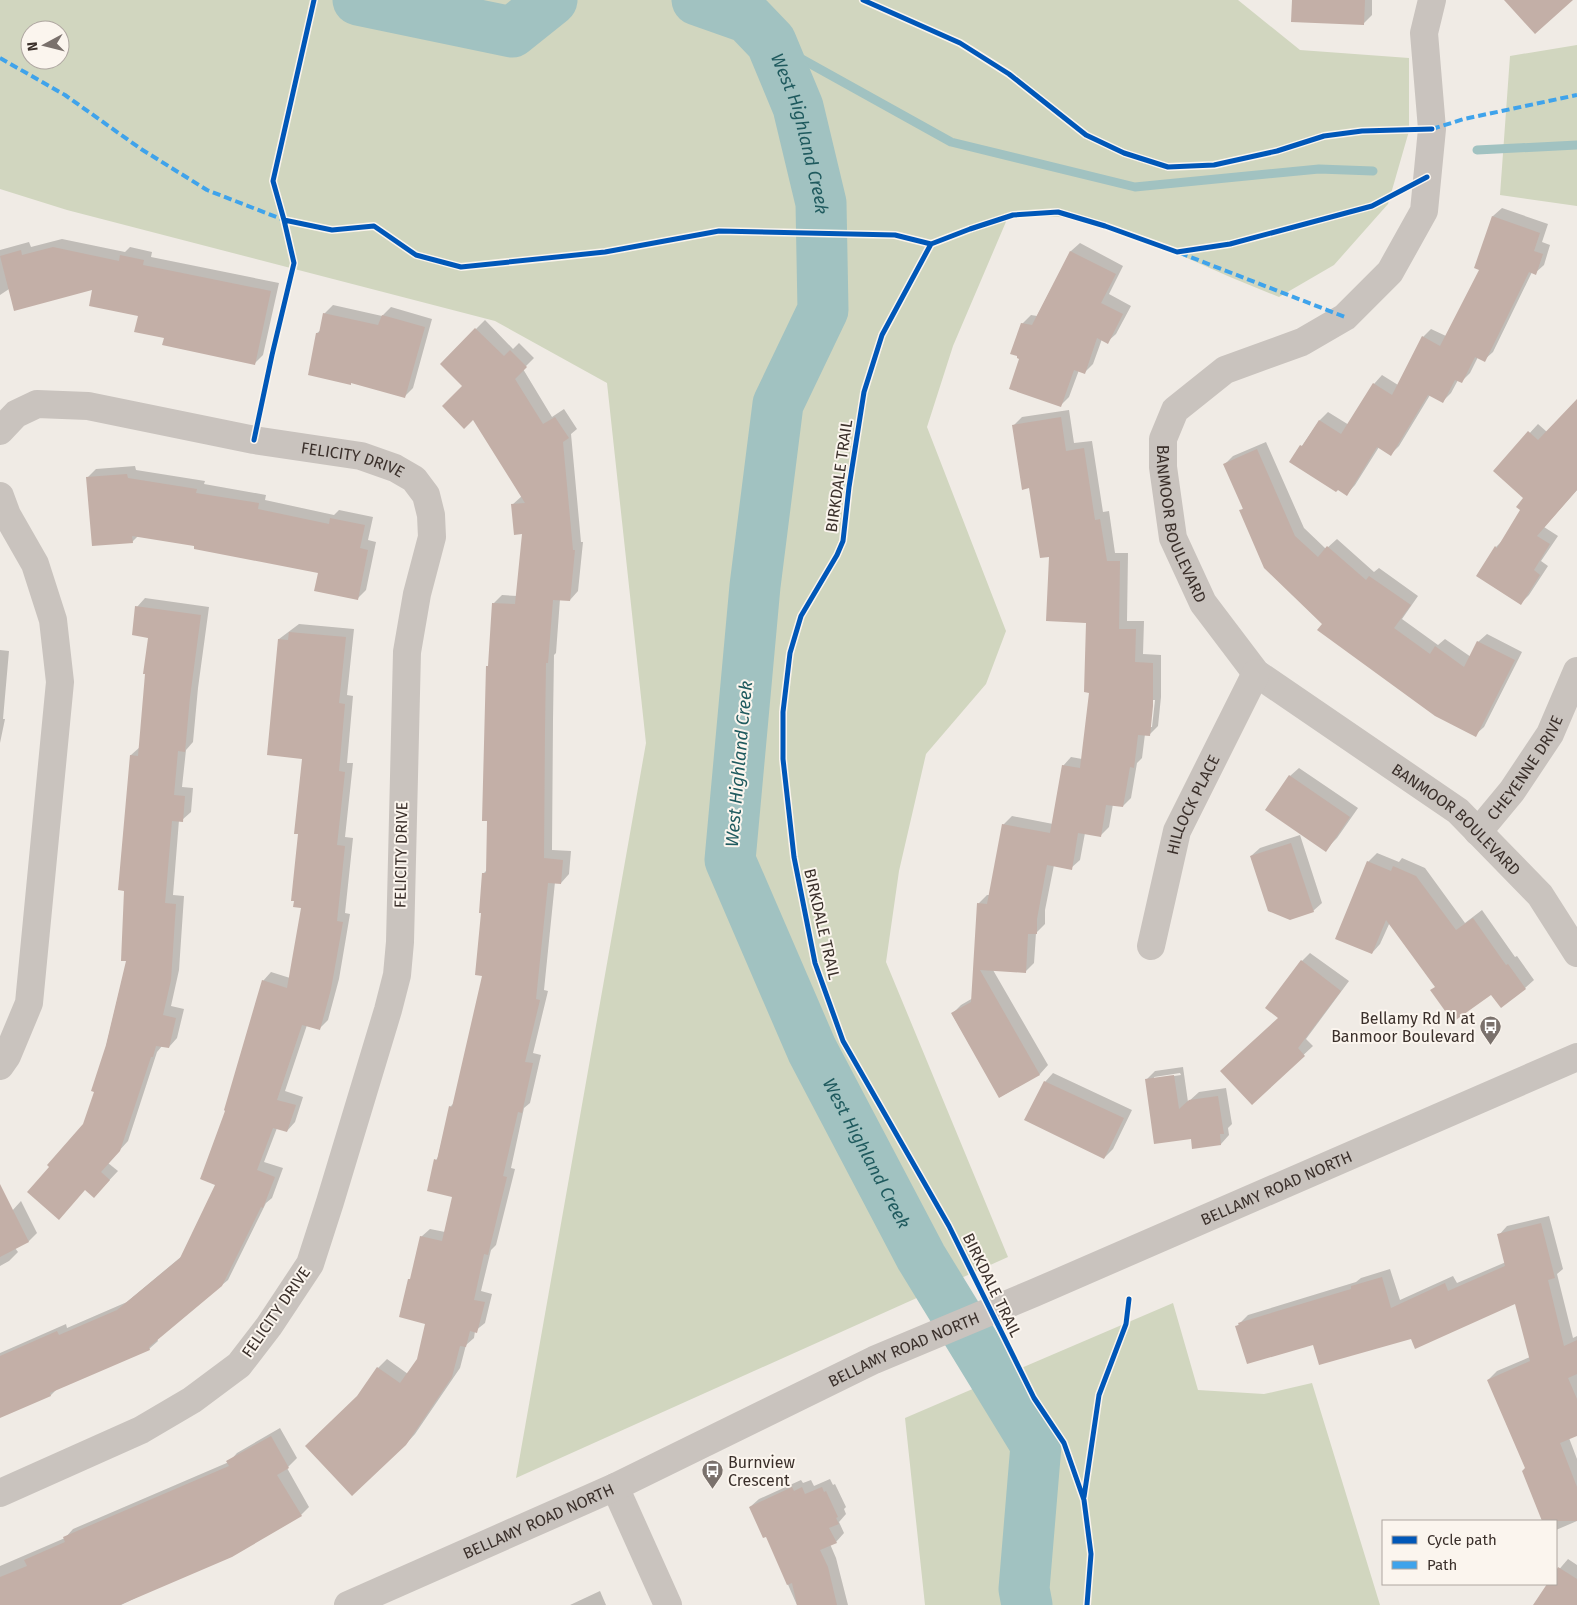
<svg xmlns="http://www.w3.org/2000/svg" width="1577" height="1605" font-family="'Fira Sans',sans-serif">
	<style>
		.green { fill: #d1d6bf; fill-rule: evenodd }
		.shadow { fill: #0003; fill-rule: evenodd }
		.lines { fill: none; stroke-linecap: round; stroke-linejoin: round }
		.stream { stroke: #a1c2c1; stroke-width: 9 }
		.river { stroke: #a1c2c1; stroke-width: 51 }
		.building { fill: #c3afa7 }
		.minor { stroke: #c9c3be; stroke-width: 28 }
		.tertiary { stroke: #c9c3be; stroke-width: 28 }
		.quiet { stroke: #3fa3eb; stroke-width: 4; stroke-dasharray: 8 4; stroke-linecap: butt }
		.cycleway-casing { stroke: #fbf5ee; stroke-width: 8 }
		.cycleway { stroke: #0057b8; stroke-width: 5 }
		.labels { text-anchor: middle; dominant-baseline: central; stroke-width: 4; stroke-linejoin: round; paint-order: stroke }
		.street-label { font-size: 16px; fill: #3b302b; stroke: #fbf5ee }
		.poi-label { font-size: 16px; fill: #3b302b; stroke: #fbf5ee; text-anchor: end }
		.water-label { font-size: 18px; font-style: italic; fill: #1f5a5e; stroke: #fbf5ee }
	</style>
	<rect width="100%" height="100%" fill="#f0ebe5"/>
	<path class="green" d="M 0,0 L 1238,0 L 1300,50 L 1409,58 L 1409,131 L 1388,204 L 1334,265 L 1279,297 L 1230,277 L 1160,246 L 1079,218 L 1015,215 L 1008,217 L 953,346 L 927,427 L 1006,631 L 986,684 L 926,754 L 899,871 L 886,962 L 1008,1257 L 516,1478 L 646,743 L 607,383 L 495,321 L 67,210 L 0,189 ZM 30,30 L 60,30 L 60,60 L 30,60 Z
		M 1577,45 L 1577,206 L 1500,195 L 1510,56 Z
		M 1173,1303 L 1198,1390 L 1264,1394 L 1312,1383 L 1380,1605 L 925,1605 L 905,1418 Z"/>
	<path class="shadow" d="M 1293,0 L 1372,0 L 1372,15 L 1363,24 Z
		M 1502,208 L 1548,224 L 1542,242 L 1550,245 L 1544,265 L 1535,273 L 1532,272 L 1493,352 L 1484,360 L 1478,357 L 1470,373 L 1462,381 L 1458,380 L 1451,393 L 1443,401 L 1430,395 L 1399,446 L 1391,454 L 1379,447 L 1355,485 L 1347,494 L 1291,462 L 1320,420 L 1328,412 L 1349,425 L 1374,384 L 1382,375 L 1398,385 L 1423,337 L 1431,329 L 1446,336 L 1481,269 L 1493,216 Z
		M 62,239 L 125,252 L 130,247 L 152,252 L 151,257 L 279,283 L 263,355 L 255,363 L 165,337 L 139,315 L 94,288 L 9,289 L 0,295 L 0,250 L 29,242 L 31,247 Z
		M 1080,243 L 1123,266 L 1109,294 L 1131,306 L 1116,334 L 1107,342 L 1102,339 L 1093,364 L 1085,372 L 1079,370 L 1069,397 L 1061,405 L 1021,358 L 1022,324 L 1031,315 L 1037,316 L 1071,251 Z
		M 333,305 L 382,316 L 391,307 L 432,319 L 413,388 L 404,397 L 352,382 L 350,384 L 317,333 L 321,330 L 324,314 Z
		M 485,320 L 513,349 L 519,343 L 534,358 L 523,369 L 552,417 L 564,409 L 577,429 L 571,434 L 581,542 L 583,542 L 578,591 L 570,600 L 560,599 L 556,653 L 554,655 L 553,720 L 552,850 L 571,851 L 569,874 L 561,883 L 555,882 L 544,990 L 548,991 L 533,1053 L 541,1055 L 530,1103 L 524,1108 L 511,1168 L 515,1169 L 496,1245 L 491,1250 L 481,1291 L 492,1294 L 485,1323 L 475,1331 L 474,1338 L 466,1345 L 460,1368 L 415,1434 L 406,1444 L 359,1395 L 378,1368 L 387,1359 L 408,1374 L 418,1360 L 427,1323 L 412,1277 L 421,1237 L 430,1229 L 445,1232 L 454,1196 L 436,1160 L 438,1157 L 450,1107 L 454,1103 L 484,975 L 482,912 L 483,874 L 487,870 L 487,667 L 489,665 L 494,603 L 502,595 L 517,596 L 523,533 L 512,505 L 522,496 L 463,386 L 441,364 Z
		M 1577,401 L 1577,490 L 1544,527 L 1558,536 L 1541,561 L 1548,566 L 1529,595 L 1521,603 L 1496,547 L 1504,539 L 1522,510 L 1525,498 L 1495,471 L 1538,424 L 1547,432 Z
		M 1069,410 L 1074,443 L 1092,441 L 1103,512 L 1109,511 L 1115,553 L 1128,553 L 1127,621 L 1144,621 L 1143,654 L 1161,655 L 1161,697 L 1158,726 L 1149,735 L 1145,734 L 1142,758 L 1137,763 L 1131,798 L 1123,806 L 1113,804 L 1109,827 L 1100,836 L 1085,833 L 1080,860 L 1071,868 L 1054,865 L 1045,910 L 1045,924 L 1036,933 L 1034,963 L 1026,971 L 993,970 L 1048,1065 L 1040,1074 L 1000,1097 L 952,1014 L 961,1005 L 973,998 L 978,904 L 987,895 L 990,895 L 1003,825 L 1012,816 L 1053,824 L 1063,766 L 1071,757 L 1082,759 L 1090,691 L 1087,621 L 1050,556 L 1013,426 L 1022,417 ZM 1153,700 L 1155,700 L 1152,727 L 1149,727 Z
		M 1266,442 L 1304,528 L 1326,549 L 1337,539 L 1374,572 L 1379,568 L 1418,596 L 1402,619 L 1438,645 L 1445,639 L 1471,657 L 1478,642 L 1487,634 L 1522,652 L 1484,727 L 1475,735 L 1324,623 L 1241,511 L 1244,507 L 1225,464 L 1233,456 Z
		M 135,466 L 136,470 L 205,481 L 204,484 L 266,495 L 265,500 L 334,515 L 339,510 L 373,517 L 368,540 L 376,542 L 366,590 L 357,599 L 320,572 L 196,545 L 138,536 L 132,542 L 88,477 L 96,469 Z
		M 145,598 L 209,607 L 198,688 L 193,742 L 186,750 L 182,787 L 193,788 L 191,812 L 182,820 L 179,820 L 173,895 L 184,896 L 179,970 L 171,1006 L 184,1009 L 177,1038 L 169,1047 L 162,1046 L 157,1052 L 128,1141 L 108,1163 L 118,1171 L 102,1188 L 85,1189 L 85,1124 L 95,1092 L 127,960 L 131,755 L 140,747 L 149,636 L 137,607 Z
		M 299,624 L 354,629 L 347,695 L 353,696 L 347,763 L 353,763 L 345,837 L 353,838 L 345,913 L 350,914 L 339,979 L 328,1020 L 319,1029 L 307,1025 L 285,1091 L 303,1097 L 295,1122 L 287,1131 L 277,1128 L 264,1162 L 283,1168 L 272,1198 L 266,1203 L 228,1280 L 157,1339 L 158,1341 L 149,1349 L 58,1388 L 51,1395 L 0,1417 L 0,1353 L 66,1324 L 67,1328 L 127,1302 L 182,1256 L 217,1184 L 226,1110 L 263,981 L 271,972 L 290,978 L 302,907 L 300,833 L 304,758 L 279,639 Z
		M 0,650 L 9,651 L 3,719 L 5,719 L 0,743 Z
		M 1299,768 L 1358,808 L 1337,838 L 1328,847 L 1290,776 Z
		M 1300,835 L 1322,903 L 1313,911 L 1251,856 L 1260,848 Z
		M 1377,853 L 1399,862 L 1402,858 L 1425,868 L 1465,923 L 1482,910 L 1515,957 L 1517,956 L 1534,980 L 1525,988 L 1436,986 L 1390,922 L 1380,944 L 1372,953 L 1368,862 Z
		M 1310,953 L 1349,981 L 1306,1039 L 1313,1046 L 1252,1103 L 1280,1018 L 1302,961 Z
		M 1183,1067 L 1188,1102 L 1199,1092 L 1226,1088 L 1232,1124 L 1228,1128 L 1229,1135 L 1221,1144 L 1192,1137 L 1146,1080 L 1155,1071 ZM 1180,1073 L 1181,1075 L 1154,1079 L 1154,1077 Z
		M 1053,1073 L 1132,1110 L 1113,1149 L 1104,1158 L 1045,1082 Z
		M 21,1201 L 37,1233 L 29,1241 L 15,1248 L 18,1252 L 9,1261 L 0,1266 L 0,1218 L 2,1222 Z
		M 1549,1216 L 1563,1269 L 1557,1274 L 1573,1338 L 1577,1336 L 1577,1434 L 1569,1438 L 1577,1459 L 1577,1521 L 1556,1530 L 1556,1521 L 1543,1521 L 1523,1471 L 1526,1468 L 1488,1380 L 1497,1371 L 1530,1357 L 1516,1302 L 1412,1337 L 1314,1343 L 1237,1326 L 1248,1315 L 1356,1282 L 1361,1278 L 1390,1269 L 1400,1300 L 1453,1276 L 1457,1283 L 1506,1262 L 1499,1235 L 1507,1226 Z
		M 280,1428 L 297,1458 L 287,1468 L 309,1507 L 301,1515 L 121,1605 L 0,1605 L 0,1566 L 65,1538 L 73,1529 L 229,1462 L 237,1453 Z
		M 830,1479 L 833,1485 L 835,1484 L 846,1507 L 844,1509 L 846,1514 L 839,1522 L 844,1533 L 836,1542 L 830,1544 L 836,1558 L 848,1605 L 797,1605 L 766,1535 L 750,1507 L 759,1499 L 801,1480 L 803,1483 L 811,1480 L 814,1486 Z
		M 1568,1559 L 1577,1565 L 1577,1605 L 1535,1605 L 1549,1584 L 1556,1584 L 1556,1573 Z
		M 600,1591 L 606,1605 L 570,1605 Z"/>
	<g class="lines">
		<path class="stream" d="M 771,42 L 951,142 L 1135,187 L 1319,169 L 1373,171
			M 1477,150 L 1577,145"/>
		<g class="river">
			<path d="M 358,0 L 512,32 L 552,0"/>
			<path id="s1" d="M 697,0 L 748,18 L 771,42 L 798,107 L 821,203 L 823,310 L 778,404 L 755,586 L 730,860 L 812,1050 L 921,1257 L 1036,1445 L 1024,1589 L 1027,1605"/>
		</g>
	</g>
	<path class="building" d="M 1292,0 L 1365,0 L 1364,25 L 1291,22 Z
		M 1504,0 L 1573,0 L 1535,34 Z
		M 1492,216 L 1540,233 L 1534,251 L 1543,254 L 1536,275 L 1529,272 L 1485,362 L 1475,357 L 1462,383 L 1455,380 L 1443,403 L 1428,395 L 1391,456 L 1377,447 L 1347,496 L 1338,490 L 1336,492 L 1289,462 L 1300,445 L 1302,446 L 1319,420 L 1341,434 L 1373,383 L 1392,395 L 1422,336 L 1440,346 L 1479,270 L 1474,268 Z
		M 53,247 L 119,261 L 120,255 L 144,260 L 143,265 L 271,291 L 255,365 L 162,345 L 164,338 L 134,332 L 138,316 L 89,306 L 92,290 L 14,311 L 0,256 L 21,250 L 22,255 Z
		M 1070,251 L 1116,274 L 1101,303 L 1123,314 L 1108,344 L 1097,338 L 1085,374 L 1074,370 L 1061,407 L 1009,389 L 1019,359 L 1017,358 L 1017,356 L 1010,354 L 1021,323 L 1032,325 Z
		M 323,313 L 378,325 L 382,315 L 425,327 L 405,398 L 351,383 L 351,385 L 308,375 L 316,333 L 319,333 Z
		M 475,328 L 504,356 L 510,350 L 527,367 L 515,379 L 543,424 L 555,417 L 569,438 L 563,442 L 573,550 L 575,550 L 570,601 L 553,600 L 548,663 L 546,663 L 545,729 L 544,858 L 563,860 L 561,884 L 548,883 L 536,999 L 540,1000 L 525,1062 L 533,1063 L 522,1113 L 518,1112 L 503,1176 L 507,1177 L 488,1255 L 484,1254 L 474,1300 L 485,1302 L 477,1333 L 470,1331 L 466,1347 L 460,1346 L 452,1377 L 406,1445 L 352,1496 L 305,1446 L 357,1396 L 377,1367 L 400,1383 L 417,1359 L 425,1324 L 399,1317 L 408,1279 L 410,1279 L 420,1236 L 442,1241 L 452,1197 L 427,1191 L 434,1159 L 437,1160 L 449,1106 L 452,1107 L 482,976 L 475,975 L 481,913 L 479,913 L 482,873 L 486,873 L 487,821 L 482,821 L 486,666 L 488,666 L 492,603 L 515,604 L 522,534 L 514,535 L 511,504 L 525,503 L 473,420 L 464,429 L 442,406 L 462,386 L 440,364 Z
		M 1577,399 L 1577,490 L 1537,536 L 1550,544 L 1534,570 L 1540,575 L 1521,605 L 1476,576 L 1495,546 L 1497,548 L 1520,510 L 1516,507 L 1523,498 L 1493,471 L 1528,431 L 1538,440 Z
		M 1061,417 L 1066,451 L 1084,448 L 1095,520 L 1100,519 L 1107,561 L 1120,561 L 1119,629 L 1136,629 L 1135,662 L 1153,663 L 1153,706 L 1150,736 L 1138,735 L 1134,768 L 1130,767 L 1123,807 L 1106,805 L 1101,837 L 1078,833 L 1072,870 L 1047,865 L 1037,919 L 1037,934 L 1028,934 L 1026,973 L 980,970 L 1040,1075 L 999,1098 L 951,1013 L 971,1002 L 977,903 L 987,904 L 1002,824 L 1050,833 L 1062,765 L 1080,768 L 1089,693 L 1084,692 L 1086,623 L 1046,621 L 1049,557 L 1040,558 L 1029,488 L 1022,490 L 1012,425 Z
		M 1257,449 L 1295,536 L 1318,557 L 1327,546 L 1366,580 L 1369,576 L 1411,605 L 1394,628 L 1430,654 L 1435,646 L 1464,667 L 1477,641 L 1515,660 L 1476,737 L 1435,716 L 1317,630 L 1322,624 L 1264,568 L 1239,510 L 1243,509 L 1223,464 Z
		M 127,474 L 128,478 L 197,489 L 196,493 L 259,503 L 258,509 L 329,524 L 330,518 L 365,525 L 360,548 L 368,550 L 358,600 L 314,591 L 318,573 L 194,549 L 194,546 L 132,536 L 133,543 L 92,546 L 86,477 Z
		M 135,606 L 201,615 L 190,697 L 185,752 L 178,751 L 174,795 L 185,796 L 183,822 L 172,821 L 165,903 L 176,904 L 171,980 L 163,1015 L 176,1018 L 169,1048 L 156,1046 L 153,1057 L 151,1057 L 120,1151 L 101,1172 L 110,1180 L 94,1198 L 85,1190 L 59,1220 L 27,1192 L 49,1167 L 47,1165 L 83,1124 L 94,1092 L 91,1091 L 106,1045 L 126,961 L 121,961 L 124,891 L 118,890 L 130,755 L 138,756 L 145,674 L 143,674 L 148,638 L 132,635 Z
		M 289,632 L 346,637 L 339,703 L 345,704 L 339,771 L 345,772 L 337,845 L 345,846 L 337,921 L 343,922 L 331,989 L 320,1030 L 302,1025 L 277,1100 L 296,1105 L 287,1132 L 273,1128 L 257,1170 L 275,1177 L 263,1208 L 261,1207 L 222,1286 L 149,1347 L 150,1350 L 50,1393 L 51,1396 L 0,1418 L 0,1356 L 57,1331 L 59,1335 L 117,1310 L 180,1258 L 215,1185 L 200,1179 L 225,1111 L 224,1110 L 262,980 L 287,988 L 301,908 L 293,907 L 294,901 L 291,901 L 298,834 L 294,834 L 302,759 L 267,755 L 278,639 L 288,640 Z
		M 1289,775 L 1350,817 L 1326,852 L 1265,810 Z
		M 1291,843 L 1314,912 L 1290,920 L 1268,911 L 1250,856 Z
		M 1367,861 L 1391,871 L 1393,866 L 1416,876 L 1456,930 L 1473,918 L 1506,965 L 1508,964 L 1526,989 L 1501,1008 L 1491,995 L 1453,1022 L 1430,990 L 1435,987 L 1386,920 L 1372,954 L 1335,939 Z
		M 1301,960 L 1341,991 L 1298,1048 L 1305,1056 L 1252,1105 L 1220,1071 L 1278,1018 L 1265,1008 Z
		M 1174,1075 L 1179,1109 L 1189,1100 L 1218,1096 L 1224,1134 L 1220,1134 L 1221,1145 L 1192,1149 L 1191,1139 L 1154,1144 L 1145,1079 Z
		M 1044,1081 L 1124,1118 L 1104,1159 L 1024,1120 Z
		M 0,1184 L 29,1242 L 0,1257 Z
		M 1541,1223 L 1555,1278 L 1548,1280 L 1564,1346 L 1577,1340 L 1577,1374 L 1568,1378 L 1577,1399 L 1577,1436 L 1560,1443 L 1577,1487 L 1577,1521 L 1542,1521 L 1522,1471 L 1525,1468 L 1487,1380 L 1530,1361 L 1515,1304 L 1415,1349 L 1411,1339 L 1319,1365 L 1313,1345 L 1247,1364 L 1235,1326 L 1239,1325 L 1238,1323 L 1351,1289 L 1351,1286 L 1382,1277 L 1391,1308 L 1445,1283 L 1448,1291 L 1505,1266 L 1497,1234 Z
		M 271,1436 L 289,1468 L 277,1475 L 302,1516 L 232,1557 L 120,1605 L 0,1605 L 0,1577 L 27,1566 L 24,1560 L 65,1542 L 63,1537 L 229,1466 L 226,1461 Z
		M 792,1487 L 794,1491 L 802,1487 L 805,1494 L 822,1487 L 824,1492 L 826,1491 L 838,1517 L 836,1518 L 839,1524 L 829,1528 L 837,1543 L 820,1550 L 828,1567 L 837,1605 L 797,1605 L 792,1583 L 787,1585 L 766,1537 L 763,1538 L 749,1507 Z
		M 1558,1567 L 1577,1579 L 1577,1605 L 1533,1605 L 1547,1584 L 1556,1584 L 1556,1571 Z"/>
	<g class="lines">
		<g class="minor">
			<path id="s2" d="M 1432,0 L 1424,33 L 1432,129 L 1424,211 L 1390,272 L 1345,317 L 1302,342 L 1225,370 L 1175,410 L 1163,439 L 1163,467 L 1173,538 L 1203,603 L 1256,673 L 1458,811 L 1540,895 L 1577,953"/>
			<path id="s3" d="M 0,431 L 16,414 L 37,404 L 88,406 L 254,440 L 361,456 L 395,468 L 414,479 L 426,495 L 431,515 L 432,537 L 417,594 L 407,652 L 400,942 L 397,975 L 388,1010 L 330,1202 L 310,1264 L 269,1326 L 239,1365 L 192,1400 L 141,1430 L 0,1493"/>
			<path d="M 0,496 L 7,515 L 35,564 L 53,620 L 60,682 L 29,1003 L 7,1056 L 0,1066"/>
			<path id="s4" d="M 1478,832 L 1512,791 L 1550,734 L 1577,671"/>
			<path id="s5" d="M 1151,946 L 1177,831 L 1256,673"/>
			<path d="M 615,1487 L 668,1605"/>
		</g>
		<path class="tertiary" id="s6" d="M 348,1605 L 615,1487 L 874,1360 L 1034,1293 L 1577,1057"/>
		<path class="quiet" d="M 0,58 L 65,95 L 141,149 L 207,190 L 284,220
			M 1432,129 L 1464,119 L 1577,95
			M 1180,253 L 1345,317"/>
		<defs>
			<path id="cycleway" d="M 863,0 L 960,43 L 1009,74 L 1086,135 L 1124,153 L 1168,167 L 1214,165 L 1277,151 L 1324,136 L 1362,131 L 1432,129
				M 284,220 L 332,230 L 374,226 L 416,255 L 461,267 L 605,252 L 719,231 L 895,235 L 931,244 L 970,229 L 1013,215 L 1058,212 L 1105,226 L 1177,252 L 1230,244 L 1372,206 L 1427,177
				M 931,244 L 882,335 L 864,392 L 849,487 L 843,541 L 837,555 L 801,616 L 790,653 L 783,712 L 783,759 L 794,857 L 815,963 L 843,1041 L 949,1226 L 1034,1398 L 1064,1443 L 1084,1500 L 1091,1554 L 1087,1605
				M 254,440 L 272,355 L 294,263 L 284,220 L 273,181 L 314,0
				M 1084,1497 L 1099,1395 L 1126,1324 L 1129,1299"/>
		</defs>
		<use href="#cycleway" class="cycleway-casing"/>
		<use href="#cycleway" class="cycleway"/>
	</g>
	<defs>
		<symbol id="bus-pin" viewBox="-11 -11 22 30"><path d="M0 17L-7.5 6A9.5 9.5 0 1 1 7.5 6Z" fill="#7a716c" stroke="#fbf5ee"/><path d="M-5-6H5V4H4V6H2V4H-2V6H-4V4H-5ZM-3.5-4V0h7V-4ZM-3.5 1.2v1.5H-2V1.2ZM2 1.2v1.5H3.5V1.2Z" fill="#fff"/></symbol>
	</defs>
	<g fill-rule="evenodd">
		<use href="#bus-pin" x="1478" y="1014" width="25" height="34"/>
		<use href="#bus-pin" x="700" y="1458" width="25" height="34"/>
	</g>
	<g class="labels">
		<g class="street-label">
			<text stroke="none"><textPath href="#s3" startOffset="368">FELICITY DRIVE</textPath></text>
			<text transform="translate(839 476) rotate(-82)">BIRKDALE TRAIL</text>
			<text stroke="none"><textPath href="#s2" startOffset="661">BANMOOR BOULEVARD</textPath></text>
			<text stroke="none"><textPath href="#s4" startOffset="80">CHEYENNE DRIVE</textPath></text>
			<text stroke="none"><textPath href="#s5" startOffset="148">HILLOCK PLACE</textPath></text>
			<text stroke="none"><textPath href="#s2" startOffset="1081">BANMOOR BOULEVARD</textPath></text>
			<text transform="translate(401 855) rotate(-89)">FELICITY DRIVE</text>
			<text transform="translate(822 924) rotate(77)">BIRKDALE TRAIL</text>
			<text stroke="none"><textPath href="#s6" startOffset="1018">BELLAMY ROAD NORTH</textPath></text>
			<text transform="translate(992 1285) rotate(64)">BIRKDALE TRAIL</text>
			<text transform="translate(276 1312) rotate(-55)">FELICITY DRIVE</text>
			<text stroke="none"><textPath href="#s6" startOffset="612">BELLAMY ROAD NORTH</textPath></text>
			<text stroke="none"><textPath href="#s6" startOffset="208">BELLAMY ROAD NORTH</textPath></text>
		</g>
		<g class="poi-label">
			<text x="1475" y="1018">Bellamy Rd N at<tspan x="1475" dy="18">Banmoor Boulevard</tspan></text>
			<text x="728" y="1462" text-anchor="start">Burnview<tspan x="728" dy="18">Crescent</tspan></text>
		</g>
		<g class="water-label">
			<text stroke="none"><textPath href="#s1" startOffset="184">West Highland Creek</textPath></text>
			<text transform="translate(739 764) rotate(-85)">West Highland Creek</text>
			<text stroke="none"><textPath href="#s1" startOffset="1250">West Highland Creek</textPath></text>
		</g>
	</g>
	<rect x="1382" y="1520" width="175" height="65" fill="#fbf5ee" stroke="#aea6a0"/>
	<rect x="1392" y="1536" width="25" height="8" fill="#0057b8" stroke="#aea6a0"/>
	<text x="1427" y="1545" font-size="15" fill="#3b302b">Cycle path</text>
	<rect x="1392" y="1561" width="25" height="8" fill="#3fa3eb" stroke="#aea6a0"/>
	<text x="1427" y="1570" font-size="15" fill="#3b302b">Path</text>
	<g transform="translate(45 45) rotate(263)"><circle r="24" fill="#fbf5ee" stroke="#aea6a0"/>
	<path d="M0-4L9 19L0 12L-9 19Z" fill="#7a716c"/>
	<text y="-8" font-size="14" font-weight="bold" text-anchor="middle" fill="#3b302b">N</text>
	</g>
</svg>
